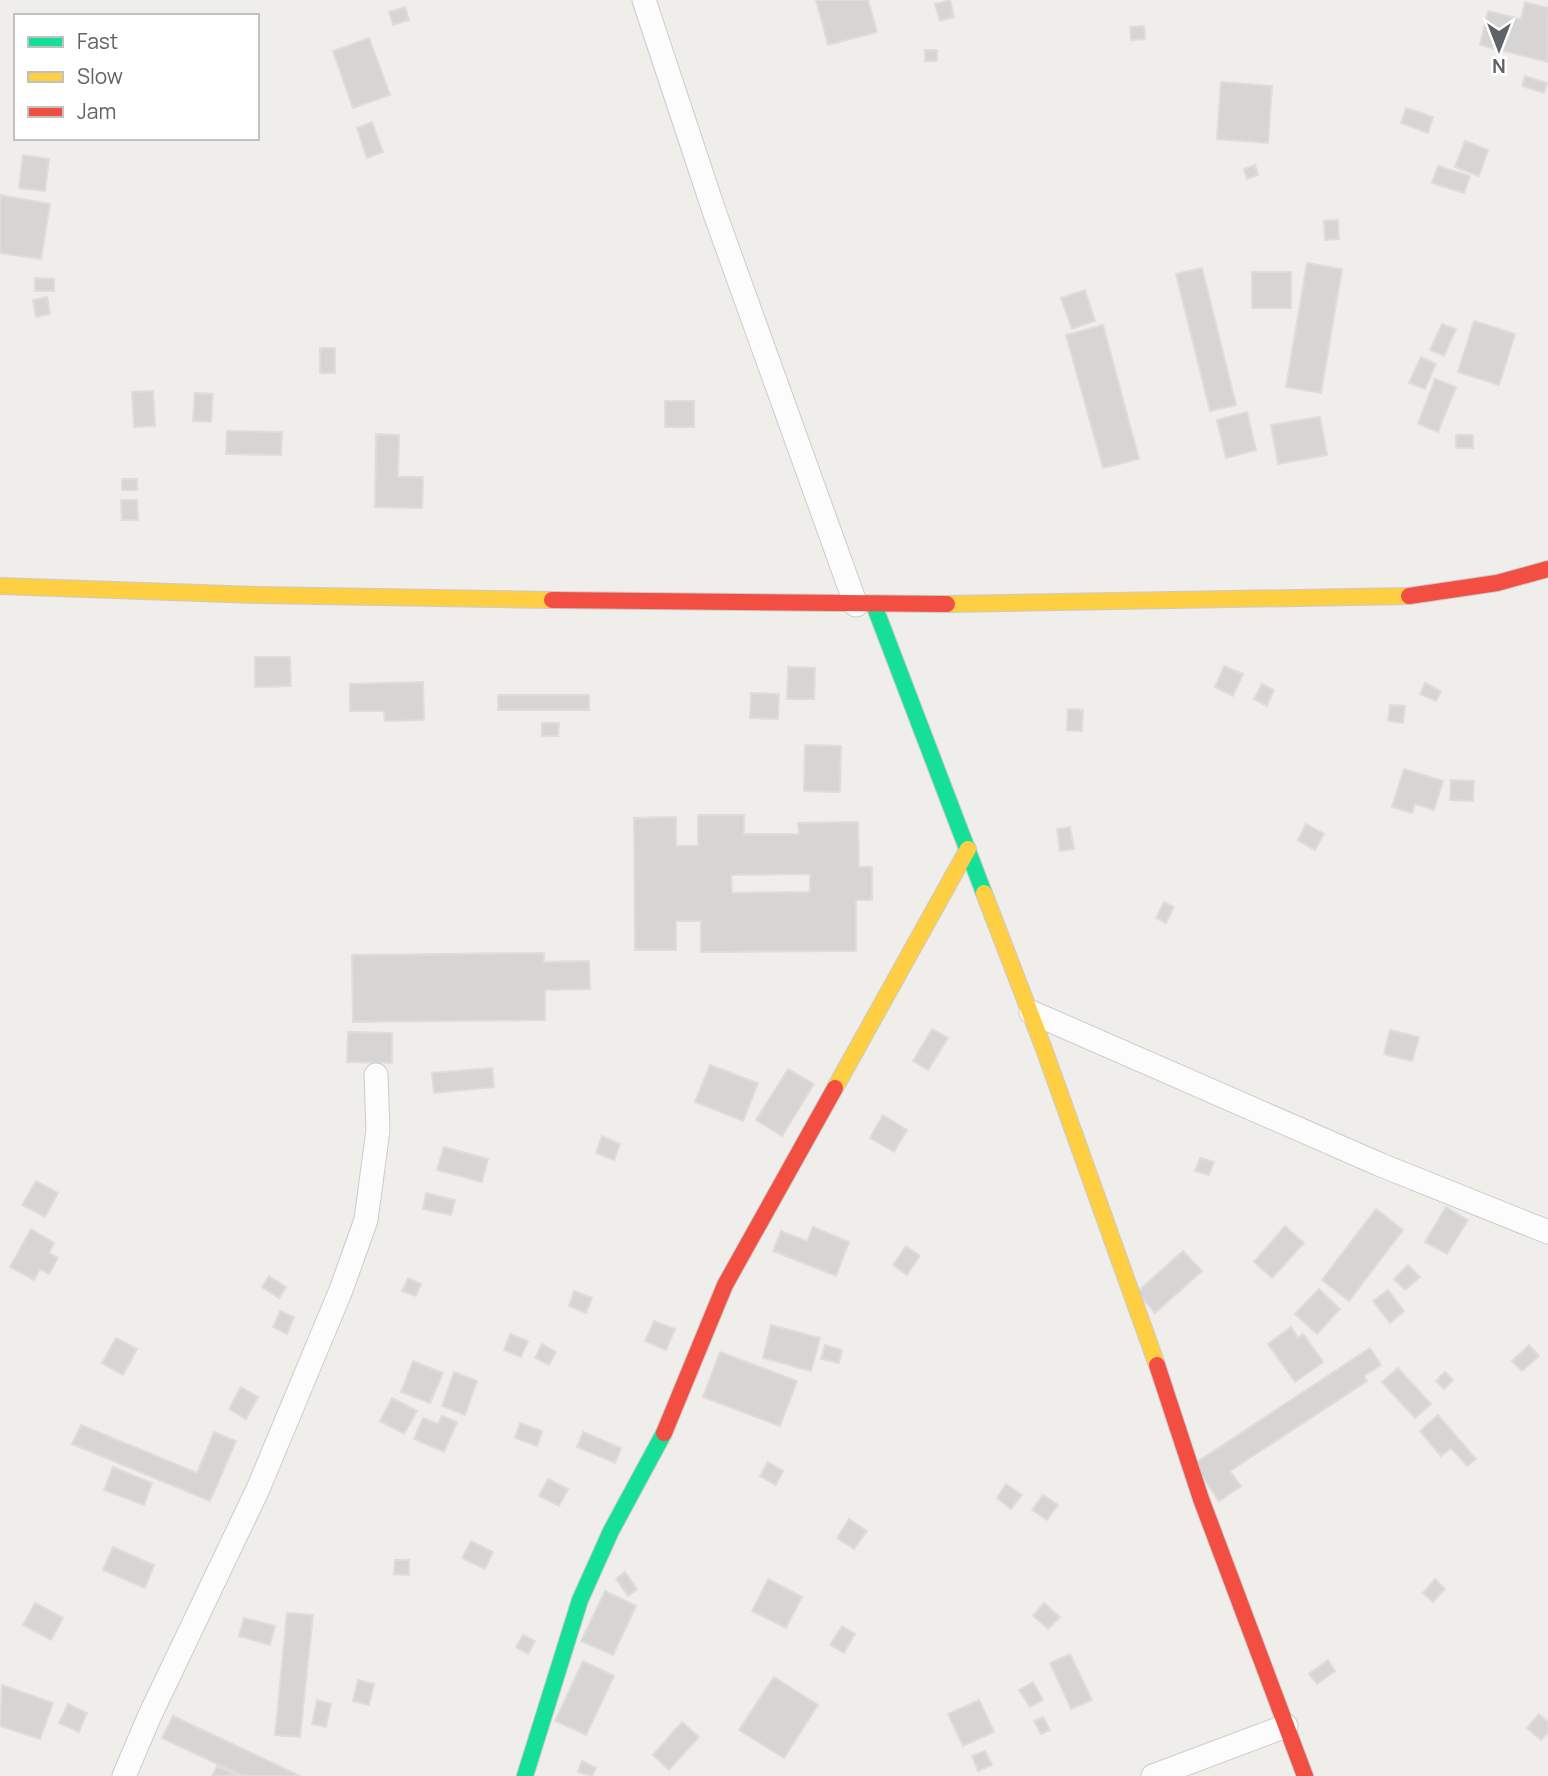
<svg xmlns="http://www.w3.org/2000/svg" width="1548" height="1776" font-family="Manrope,sans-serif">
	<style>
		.building { fill: #d6d5d3; stroke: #deddd9; stroke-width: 2; fill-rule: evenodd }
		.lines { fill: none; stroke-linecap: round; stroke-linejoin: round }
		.street-casing { stroke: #cbcccc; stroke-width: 25 }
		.fast-casing { stroke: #cacacb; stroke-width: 18 }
		.slow-casing { stroke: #cacacb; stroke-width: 18 }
		.jam-casing { stroke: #cacacb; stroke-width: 18 }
		.street { stroke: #fdfcfc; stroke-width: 23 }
		.fast { stroke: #16e098; stroke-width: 16 }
		.slow { stroke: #ffcf43; stroke-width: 16 }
		.jam { stroke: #f24e42; stroke-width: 16 }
	</style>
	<rect width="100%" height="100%" fill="#efeeea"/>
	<path class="building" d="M 816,0 L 868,0 L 877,32 L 828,45 Z
		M 950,0 L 954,17 L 940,21 L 935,4 Z
		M 1525,2 L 1548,8 L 1548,62 L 1480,45 L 1488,11 L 1521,19 Z
		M 405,7 L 409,20 L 393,25 L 389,12 Z
		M 1144,26 L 1145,39 L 1131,40 L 1130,27 Z
		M 369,38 L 390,95 L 353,108 L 333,51 Z
		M 925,50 L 937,50 L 937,61 L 925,61 Z
		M 1525,76 L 1547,83 L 1544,93 L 1522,86 Z
		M 1221,82 L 1272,86 L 1268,143 L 1217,139 Z
		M 1406,108 L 1433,117 L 1428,133 L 1401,123 Z
		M 372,122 L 383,152 L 367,158 L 357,128 Z
		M 1465,141 L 1488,150 L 1479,176 L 1455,167 Z
		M 23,155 L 49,159 L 45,191 L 19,188 Z
		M 1255,165 L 1258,175 L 1247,179 L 1244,169 Z
		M 1438,166 L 1470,176 L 1464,193 L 1432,183 Z
		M 0,195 L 50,204 L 41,259 L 0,253 Z
		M 1338,220 L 1339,239 L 1325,240 L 1324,221 Z
		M 1307,263 L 1342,269 L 1321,393 L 1286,387 Z
		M 1202,268 L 1236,405 L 1210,411 L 1176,274 Z
		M 1252,272 L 1291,272 L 1291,308 L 1252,308 Z
		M 35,278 L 54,279 L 54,291 L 35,291 Z
		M 1085,290 L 1095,321 L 1072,329 L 1061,298 Z
		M 47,297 L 50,314 L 36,317 L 33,300 Z
		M 1474,321 L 1515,334 L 1499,385 L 1458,372 Z
		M 1442,324 L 1456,329 L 1444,356 L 1430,350 Z
		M 1103,325 L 1139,459 L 1103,468 L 1066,335 Z
		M 320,348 L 335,348 L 335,373 L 320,373 Z
		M 1421,357 L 1436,364 L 1425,389 L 1409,383 Z
		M 1435,379 L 1456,387 L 1438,432 L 1418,424 Z
		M 153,391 L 155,426 L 134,427 L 132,392 Z
		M 195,393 L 213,394 L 211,422 L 193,421 Z
		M 665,401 L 694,401 L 694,427 L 665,427 Z
		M 1247,412 L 1256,450 L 1226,458 L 1217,420 Z
		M 1320,417 L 1327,455 L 1278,464 L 1271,425 Z
		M 227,431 L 282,432 L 281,455 L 226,454 Z
		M 376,434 L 399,435 L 398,477 L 423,477 L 422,508 L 375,507 Z
		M 1456,435 L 1473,435 L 1473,448 L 1456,448 Z
		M 122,479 L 137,479 L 137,490 L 122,490 Z
		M 121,500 L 137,500 L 138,520 L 122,520 Z
		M 255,657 L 290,657 L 291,686 L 255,687 Z
		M 1224,666 L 1243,674 L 1233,696 L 1215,687 Z
		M 788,667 L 815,668 L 814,699 L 787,699 Z
		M 423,682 L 424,720 L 385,721 L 384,711 L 350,711 L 350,684 Z
		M 1425,683 L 1441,691 L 1436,701 L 1420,694 Z
		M 1262,684 L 1274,690 L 1267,706 L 1254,699 Z
		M 751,693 L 779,694 L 778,719 L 750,718 Z
		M 498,695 L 589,695 L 589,710 L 498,710 Z
		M 1390,705 L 1405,706 L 1403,723 L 1388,721 Z
		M 1068,709 L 1083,710 L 1082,731 L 1067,730 Z
		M 542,723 L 559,723 L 558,736 L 542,736 Z
		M 805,745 L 841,746 L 840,792 L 804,791 Z
		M 1404,769 L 1443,781 L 1434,810 L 1415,804 L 1412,813 L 1392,807 Z
		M 1451,780 L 1474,781 L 1473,801 L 1450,800 Z
		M 698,815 L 744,815 L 744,834 L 799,834 L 798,823 L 858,822 L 859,867 L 872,867 L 872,900 L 856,900 L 856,951 L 701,952 L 701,921 L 676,921 L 676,950 L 635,950 L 634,818 L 676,817 L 676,846 L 698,846 ZM 810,874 L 810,892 L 732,893 L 731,875 Z
		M 1306,824 L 1324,834 L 1315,850 L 1298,840 Z
		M 1070,827 L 1074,849 L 1060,851 L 1057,829 Z
		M 1164,902 L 1174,907 L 1166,923 L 1156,918 Z
		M 544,953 L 544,962 L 589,961 L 590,989 L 545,990 L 545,1020 L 353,1022 L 352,955 Z
		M 932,1029 L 948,1038 L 928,1070 L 913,1061 Z
		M 1390,1030 L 1419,1037 L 1412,1061 L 1384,1054 Z
		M 348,1032 L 392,1033 L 392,1063 L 347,1062 Z
		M 710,1065 L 758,1083 L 743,1121 L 695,1102 Z
		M 492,1068 L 494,1087 L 434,1093 L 432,1073 Z
		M 788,1069 L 814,1084 L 782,1136 L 756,1120 Z
		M 883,1115 L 907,1130 L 894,1152 L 870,1138 Z
		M 602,1136 L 620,1144 L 614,1160 L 596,1153 Z
		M 444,1147 L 488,1159 L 482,1182 L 437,1170 Z
		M 1200,1158 L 1214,1162 L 1209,1175 L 1195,1171 Z
		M 36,1181 L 58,1193 L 45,1217 L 22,1205 Z
		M 426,1193 L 455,1200 L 451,1215 L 423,1209 Z
		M 1446,1207 L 1468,1220 L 1447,1254 L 1425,1242 Z
		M 1376,1209 L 1403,1230 L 1349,1301 L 1322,1280 Z
		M 1285,1226 L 1304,1243 L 1272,1278 L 1254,1262 Z
		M 813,1227 L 849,1242 L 836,1276 L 773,1251 L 781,1231 L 807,1241 Z
		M 31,1229 L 54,1243 L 49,1253 L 58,1258 L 49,1274 L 40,1269 L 34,1280 L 10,1267 Z
		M 906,1246 L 920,1256 L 907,1275 L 893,1265 Z
		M 1183,1251 L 1202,1271 L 1155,1313 L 1137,1292 Z
		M 1408,1265 L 1420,1277 L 1405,1290 L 1394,1279 Z
		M 269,1276 L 286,1287 L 279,1298 L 262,1287 Z
		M 408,1278 L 421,1284 L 416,1296 L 402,1291 Z
		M 1319,1289 L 1340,1309 L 1317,1334 L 1295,1314 Z
		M 1388,1290 L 1404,1311 L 1390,1323 L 1373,1301 Z
		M 574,1291 L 592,1298 L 586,1313 L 569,1306 Z
		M 280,1311 L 294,1317 L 287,1334 L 273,1327 Z
		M 654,1321 L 675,1329 L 666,1350 L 645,1341 Z
		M 771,1325 L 820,1338 L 811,1371 L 763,1358 Z
		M 1291,1327 L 1298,1338 L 1303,1334 L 1323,1362 L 1295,1382 L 1268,1344 Z
		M 510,1334 L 528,1341 L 521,1357 L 504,1350 Z
		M 116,1338 L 137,1349 L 123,1375 L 102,1363 Z
		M 542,1344 L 556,1352 L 549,1365 L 535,1358 Z
		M 825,1345 L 842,1350 L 839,1363 L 821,1359 Z
		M 1529,1345 L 1539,1356 L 1522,1371 L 1512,1361 Z
		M 1370,1348 L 1381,1365 L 1364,1376 L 1367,1381 L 1230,1471 L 1241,1486 L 1219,1501 L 1194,1464 Z
		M 720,1352 L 797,1381 L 780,1426 L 703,1397 Z
		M 413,1361 L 443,1373 L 430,1403 L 401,1392 Z
		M 1398,1368 L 1431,1404 L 1415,1418 L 1382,1382 Z
		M 454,1372 L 477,1381 L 465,1415 L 442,1406 Z
		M 1445,1372 L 1453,1380 L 1444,1389 L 1436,1381 Z
		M 241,1387 L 258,1397 L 246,1419 L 229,1409 Z
		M 392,1398 L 417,1411 L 404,1434 L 380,1421 Z
		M 1438,1415 L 1476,1459 L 1467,1466 L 1451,1448 L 1441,1456 L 1420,1431 Z
		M 442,1416 L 457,1422 L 444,1452 L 414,1439 L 423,1418 L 438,1424 Z
		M 520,1423 L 542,1431 L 537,1446 L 515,1438 Z
		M 81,1425 L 197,1473 L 214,1432 L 236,1441 L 210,1501 L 72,1444 Z
		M 583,1432 L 621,1448 L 615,1463 L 577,1447 Z
		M 768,1462 L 783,1471 L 776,1485 L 760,1476 Z
		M 113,1467 L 152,1483 L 144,1505 L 104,1490 Z
		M 548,1479 L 568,1489 L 559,1506 L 539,1496 Z
		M 1006,1484 L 1022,1495 L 1011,1509 L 997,1498 Z
		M 1043,1495 L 1058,1505 L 1047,1520 L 1032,1510 Z
		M 849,1519 L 867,1531 L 854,1549 L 837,1538 Z
		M 471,1541 L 493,1552 L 485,1569 L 462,1558 Z
		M 113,1547 L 154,1565 L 145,1588 L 103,1570 Z
		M 395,1560 L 409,1560 L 409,1575 L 394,1574 Z
		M 625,1572 L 637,1589 L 628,1596 L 616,1579 Z
		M 768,1579 L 802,1597 L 786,1628 L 752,1611 Z
		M 1435,1579 L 1445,1589 L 1433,1602 L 1423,1593 Z
		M 605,1591 L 636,1606 L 613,1655 L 581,1641 Z
		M 35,1603 L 63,1618 L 51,1640 L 23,1625 Z
		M 1044,1603 L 1060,1617 L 1048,1629 L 1033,1616 Z
		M 287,1613 L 313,1615 L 300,1737 L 275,1735 Z
		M 244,1618 L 275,1626 L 270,1645 L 239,1636 Z
		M 842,1626 L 855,1634 L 844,1653 L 830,1645 Z
		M 523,1635 L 535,1641 L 528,1654 L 516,1647 Z
		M 1070,1654 L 1092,1700 L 1071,1709 L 1050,1663 Z
		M 1328,1660 L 1335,1671 L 1317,1684 L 1309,1674 Z
		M 583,1661 L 614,1676 L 586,1735 L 555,1721 Z
		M 774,1677 L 818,1705 L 784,1758 L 739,1730 Z
		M 358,1680 L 374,1684 L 369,1705 L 353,1701 Z
		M 1033,1682 L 1043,1700 L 1030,1707 L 1019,1690 Z
		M 2,1685 L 53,1703 L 40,1739 L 0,1726 Z
		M 317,1700 L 331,1704 L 326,1727 L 312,1724 Z
		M 979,1700 L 994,1732 L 963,1746 L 948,1714 Z
		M 68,1704 L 87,1713 L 79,1732 L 59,1723 Z
		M 1539,1714 L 1548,1722 L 1548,1732 L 1541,1740 L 1527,1728 Z
		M 173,1716 L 300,1776 L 243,1776 L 162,1738 Z
		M 1043,1717 L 1050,1730 L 1041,1734 L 1034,1721 Z
		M 682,1722 L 699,1737 L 669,1770 L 653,1755 Z
		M 985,1751 L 992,1765 L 978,1771 L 972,1756 Z
		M 582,1761 L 596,1768 L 592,1776 L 578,1772 Z
		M 217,1766 L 239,1776 L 212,1776 Z"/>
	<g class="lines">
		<defs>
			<path id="street" d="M 644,0 L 714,211 L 856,605
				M 1031,1012 L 1381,1165 L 1548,1232
				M 124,1776 L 150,1715 L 258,1489 L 341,1290 L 366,1220 L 378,1130 L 376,1075
				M 1153,1776 L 1286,1726"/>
			<path id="fast" d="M 874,605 L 984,893
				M 525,1776 L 580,1600 L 611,1531 L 664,1433"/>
			<path id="slow" d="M 0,586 L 259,595 L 552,600
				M 947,604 L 1409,596
				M 984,893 L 1044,1049 L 1157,1365
				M 835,1088 L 968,849"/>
			<path id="jam" d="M 1409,596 L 1497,583 L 1548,569
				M 552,600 L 947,604
				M 1157,1365 L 1201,1499 L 1305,1776
				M 664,1433 L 725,1285 L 835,1088"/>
		</defs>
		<use href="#street" class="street-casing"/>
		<use href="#fast" class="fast-casing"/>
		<use href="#slow" class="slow-casing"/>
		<use href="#jam" class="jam-casing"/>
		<use href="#street" class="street"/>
		<use href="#fast" class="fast"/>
		<use href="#slow" class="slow"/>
		<use href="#jam" class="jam"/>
	</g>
	<rect x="14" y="14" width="245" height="126" fill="#ffffff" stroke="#bfc1c3" stroke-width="2"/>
	<rect x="28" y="37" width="35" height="10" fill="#16e098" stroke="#bfc1c3" stroke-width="2"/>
	<text x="77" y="49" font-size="21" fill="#5f6368">Fast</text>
	<rect x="28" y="72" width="35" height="10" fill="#ffcf43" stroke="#bfc1c3" stroke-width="2"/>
	<text x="77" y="84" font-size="21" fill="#5f6368">Slow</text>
	<rect x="28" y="107" width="35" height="10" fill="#f24e42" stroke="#bfc1c3" stroke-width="2"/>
	<text x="77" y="119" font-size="21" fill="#5f6368">Jam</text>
	<g transform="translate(1499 49) rotate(180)" stroke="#ffffff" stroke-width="5" paint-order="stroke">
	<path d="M0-5L12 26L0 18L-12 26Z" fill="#5f6368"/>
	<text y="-10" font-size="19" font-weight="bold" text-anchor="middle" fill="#5f6368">N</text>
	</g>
</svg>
